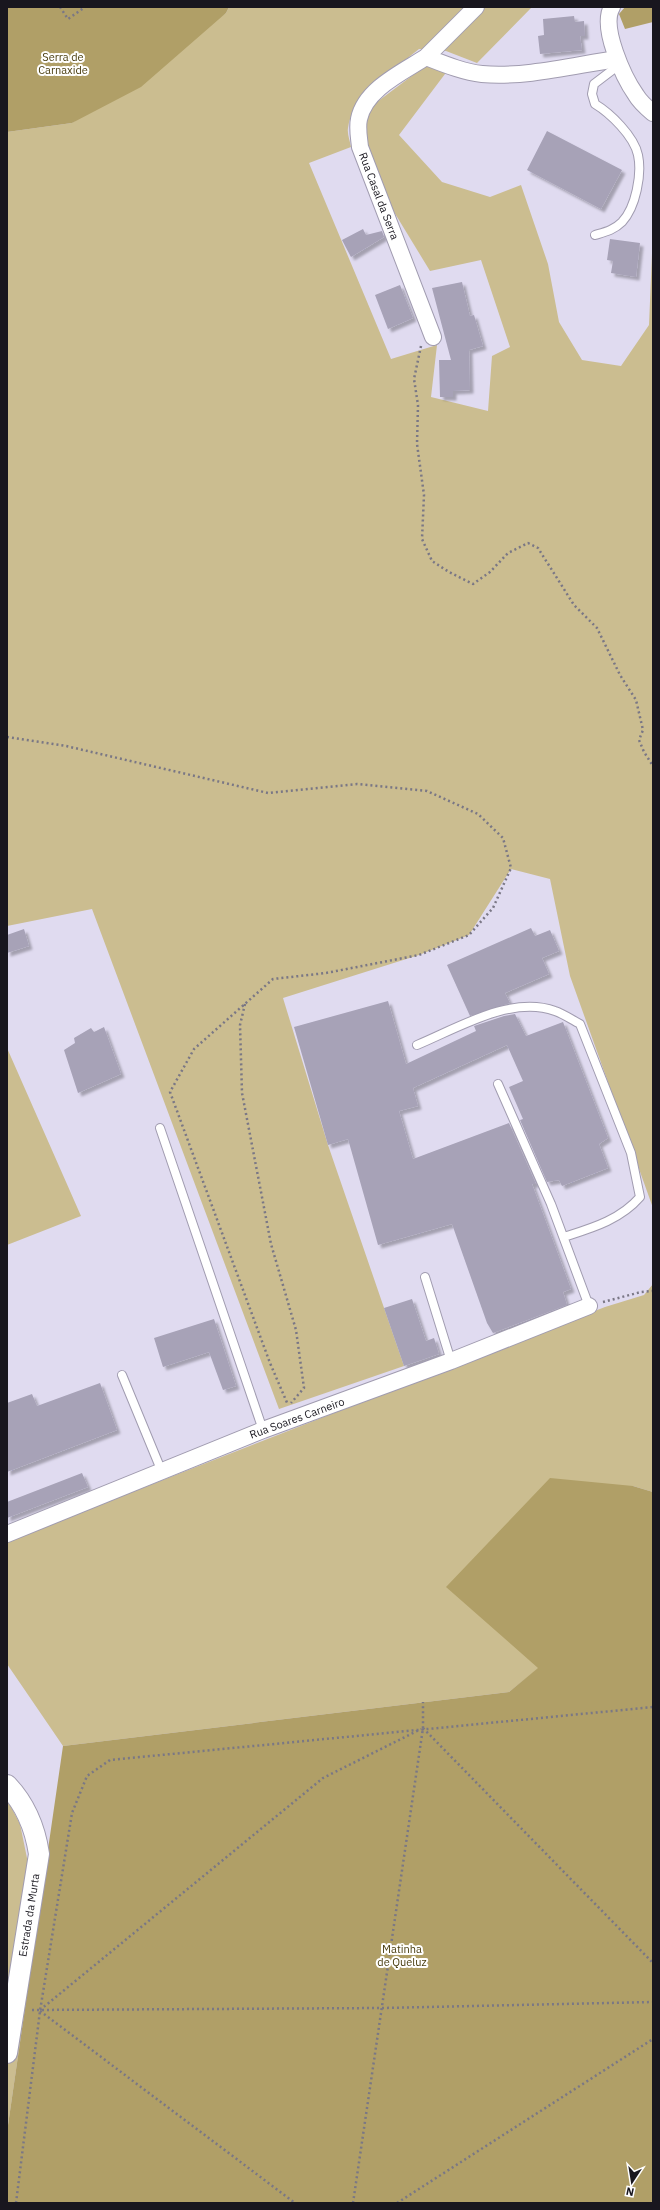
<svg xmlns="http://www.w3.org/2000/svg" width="660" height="2210" font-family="'IBM Plex Sans',sans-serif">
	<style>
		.green { fill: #cbbd90 }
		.forest { fill: #b09f67 }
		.building { fill: #a7a2b7; filter: url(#shadow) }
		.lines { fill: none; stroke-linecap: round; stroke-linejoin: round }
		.service-casing { stroke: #a19cb0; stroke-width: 10 }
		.minor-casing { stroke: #a19cb0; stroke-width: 18 }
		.tertiary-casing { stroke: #a19cb0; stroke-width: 22 }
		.path { stroke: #7a7785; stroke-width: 2.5; stroke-dasharray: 2 3; stroke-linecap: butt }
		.service { stroke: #fff; stroke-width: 8 }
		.minor { stroke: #fff; stroke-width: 16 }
		.tertiary { stroke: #fff; stroke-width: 20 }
		.labels { text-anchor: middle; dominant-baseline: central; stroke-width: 4; stroke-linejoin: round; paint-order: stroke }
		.park-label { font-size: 11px; fill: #483c0e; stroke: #fff }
		.street-label { font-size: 11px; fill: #18161e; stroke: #fff }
	</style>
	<defs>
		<filter id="shadow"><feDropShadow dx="3.5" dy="3.5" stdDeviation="1" flood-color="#0004"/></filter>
	</defs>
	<rect width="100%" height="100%" fill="#e0dbf0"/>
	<path class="green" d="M 229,7 L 532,7 L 477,63 L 446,51 L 419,49 C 395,69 352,95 348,128 C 347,134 350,141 351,147 L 309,163 L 391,359 L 437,345 L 431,397 L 488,411 L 492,356 L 510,347 L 481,260 L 430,271 L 391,207 L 366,145 L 364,131 L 369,108 L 425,66 L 435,65 L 448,70 L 399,135 L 442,182 L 490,197 L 521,185 L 548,264 L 559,322 L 582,360 L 621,366 L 649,325 L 653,230 L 653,1208 L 570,976 L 550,879 L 511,869 L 469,935 L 419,955 L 283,998 L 328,1145 L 404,1366 L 279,1409 L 92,909 L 7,926 L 7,132 L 72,123 L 226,13 Z
		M 7,1048 L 81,1216 L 7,1245 Z
		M 653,1284 L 653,1492 L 633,1486 L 539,1668 L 509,1692 L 63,1746 L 7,1664 L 7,1541 L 605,1307 L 644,1295 Z
		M 7,1799 L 20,1824 L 27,1858 L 45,1871 L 7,2132 Z"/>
	<path class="forest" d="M 7,7 L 229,7 L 226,13 L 141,87 L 72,123 L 7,132 Z
		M 625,7 L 653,7 L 653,22 L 625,29 L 619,14 Z
		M 550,1478 L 633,1486 L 653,1492 L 653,2203 L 7,2203 L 7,2132 L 63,1746 L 509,1692 L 538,1668 L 446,1587 Z"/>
	<path class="building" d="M 574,16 L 575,22 L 584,21 L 585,36 L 580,36 L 582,50 L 540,54 L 538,36 L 544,35 L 543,19 Z
		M 547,131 L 622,170 L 601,209 L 527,170 Z
		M 363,229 L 366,235 L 382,231 L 384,237 L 351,257 L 342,240 Z
		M 610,239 L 640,243 L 636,277 L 611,273 L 613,261 L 607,260 Z
		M 462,282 L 470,316 L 474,315 L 483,346 L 469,350 L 470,390 L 453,391 L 453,397 L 440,397 L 439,360 L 451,360 L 432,288 Z
		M 400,285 L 413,318 L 388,329 L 375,295 Z
		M 531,928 L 535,936 L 550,930 L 559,951 L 542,958 L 549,974 L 505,993 L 510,1003 L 470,1016 L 447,965 Z
		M 24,929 L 29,946 L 7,953 L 7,935 Z
		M 388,1001 L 406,1064 L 476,1031 L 474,1026 L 504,1016 L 515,1014 L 526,1036 L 563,1022 L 608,1138 L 599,1144 L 608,1168 L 562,1186 L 559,1180 L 547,1182 L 520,1120 L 523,1119 L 509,1087 L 523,1081 L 507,1045 L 413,1088 L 418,1106 L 399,1111 L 413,1159 L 509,1123 L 536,1184 L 532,1184 L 571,1289 L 563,1292 L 567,1305 L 493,1333 L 487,1323 L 452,1224 L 378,1245 L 348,1139 L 328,1145 L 294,1027 Z
		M 104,1027 L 121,1074 L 78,1093 L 64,1050 L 75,1043 L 74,1038 L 91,1028 L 94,1032 Z
		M 412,1299 L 426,1341 L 434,1338 L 439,1354 L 404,1366 L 384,1308 Z
		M 214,1319 L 236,1386 L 223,1390 L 209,1352 L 163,1367 L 154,1338 Z
		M 100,1383 L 117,1430 L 7,1472 L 7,1403 L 32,1394 L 37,1406 Z
		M 82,1473 L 88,1487 L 7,1518 L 7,1502 Z"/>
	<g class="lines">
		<defs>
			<path id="service" d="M 595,235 C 605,232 614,230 622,222 C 636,207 642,174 638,155 C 634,136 610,113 595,104 L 592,94 L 594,84 L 619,65
				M 417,1045 C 458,1028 511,995 555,1011 C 564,1014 572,1020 580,1024 L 631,1153 L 640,1197 C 620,1220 592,1228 564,1237
				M 498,1084 L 551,1204 L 589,1306
				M 160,1128 L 263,1430
				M 425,1277 L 451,1361
				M 122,1375 L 162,1472"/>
			<path id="minor" d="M 612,7 C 600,27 624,78 636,95 C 640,102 647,108 653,113
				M 426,57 L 476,7
				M 433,337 L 360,147 C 359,137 357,128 359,119 C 365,89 403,72 426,57 C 444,64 463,72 482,74 C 525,78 575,65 617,59
				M 7,1534 L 263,1430 L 451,1361 L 589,1306"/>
			<path id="tertiary" d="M 7,1785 C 26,1805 35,1827 39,1854 L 7,2053"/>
		</defs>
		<use href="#service" class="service-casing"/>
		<use href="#minor" class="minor-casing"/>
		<use href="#tertiary" class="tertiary-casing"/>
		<path class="path" d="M 60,7 L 68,19 L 85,7
			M 421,346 L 414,379 L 418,405 L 417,444 L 424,495 L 422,539 L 432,561 L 449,572 L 473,584 L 490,572 L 508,553 L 528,543 L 538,548 L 574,605 L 597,628 L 620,675 L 636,700 L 643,730 L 639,740 L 644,752 L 653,766
			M 7,737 L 66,746 L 268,793 L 357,784 L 427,791 L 478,814 L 503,838 L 511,868 L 493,908 L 469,935 L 419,955 L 326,973 L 273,979 L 194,1049 L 170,1092 L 270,1363 L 288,1405
			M 245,1004 L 240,1025 L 242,1093 L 271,1244 L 296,1330 L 304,1388 L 291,1403
			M 603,1302 L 641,1292 L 653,1291
			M 423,1728 L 653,1963
			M 32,2010 L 383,2008 L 653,2002
			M 40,2010 L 323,1778 L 421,1729
			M 40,2011 L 295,2203
			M 16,2203 L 40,2011 L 72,1813 L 87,1776 L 110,1760 L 653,1707
			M 353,2203 L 423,1728 L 423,1702
			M 397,2203 L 653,2039"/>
		<use href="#service" class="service"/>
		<use href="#minor" class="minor"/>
		<use href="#tertiary" class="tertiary"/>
	</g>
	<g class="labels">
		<g class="park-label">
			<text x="63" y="57">Serra de<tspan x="63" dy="13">Carnaxide</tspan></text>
			<text x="402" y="1949">Matinha<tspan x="402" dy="13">de Queluz</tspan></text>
		</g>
		<g class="street-label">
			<text transform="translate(379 196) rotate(69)">Rua Casal da Serra</text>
			<text transform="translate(297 1418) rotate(-20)">Rua Soares Carneiro</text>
			<text transform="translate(29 1915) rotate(-81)">Estrada da Murta</text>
		</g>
	</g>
	<rect width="660" height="2210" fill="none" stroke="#18161e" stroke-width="16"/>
	<g transform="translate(632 2182) rotate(192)" stroke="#ffffff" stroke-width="3" paint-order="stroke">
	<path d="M0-3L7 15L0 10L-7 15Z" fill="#18161e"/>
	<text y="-6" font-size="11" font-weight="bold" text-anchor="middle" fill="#18161e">N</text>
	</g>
</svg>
